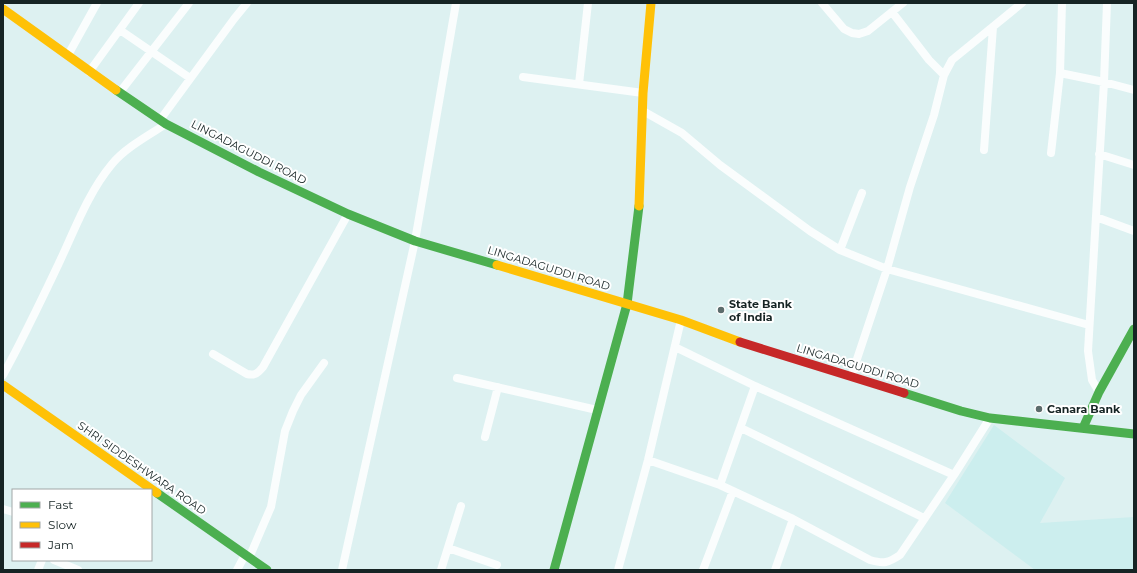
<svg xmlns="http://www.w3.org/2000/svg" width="1137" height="573" font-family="Montserrat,sans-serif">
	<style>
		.built { fill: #cee }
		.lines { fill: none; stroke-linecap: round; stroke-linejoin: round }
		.street { stroke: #fafdfd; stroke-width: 8 }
		.fast { stroke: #4caf50; stroke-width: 9 }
		.slow { stroke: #ffc107; stroke-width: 9 }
		.jam { stroke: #c62828; stroke-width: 9 }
		.poi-dot { fill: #5c6c6c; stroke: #fff; stroke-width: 1.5 }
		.labels { text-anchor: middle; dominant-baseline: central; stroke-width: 4; stroke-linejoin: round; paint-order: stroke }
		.street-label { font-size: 11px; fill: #162424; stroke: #fff }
		.poi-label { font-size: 11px; font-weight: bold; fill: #162424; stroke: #fff; text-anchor: start }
	</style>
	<rect width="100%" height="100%" fill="#ddf1f1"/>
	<path class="built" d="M 994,425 L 1065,478 L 1040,523 L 1134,517 L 1134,570 L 1035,570 L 945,503 Z"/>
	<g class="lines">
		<path class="street" d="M 822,3 L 844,29 L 852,33 L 859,34 L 868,31 L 903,3
			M 892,12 L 929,60 L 944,75
			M 120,30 L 190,78
			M 68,55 L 97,3
			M 89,72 L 139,3
			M 1060,73 L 1104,82 L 1134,90
			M 523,77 L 643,93
			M 579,84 L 588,3
			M 120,92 L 189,3
			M 643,111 L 682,133 L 720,165 L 810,231 L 840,250 L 887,269 L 1089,325
			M 160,120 L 234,19 L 247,3
			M 984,150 L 993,27
			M 1051,153 L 1060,73 L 1062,3
			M 1099,154 L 1134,165
			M 1096,217 L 1134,231
			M 840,250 L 862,193
			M 675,347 L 755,386 L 954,475 L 990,418
			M 213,354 L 247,374 C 255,376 258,373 263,367 L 348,214
			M 3,375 C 23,339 41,301 59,263 C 75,229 88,193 112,164 C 125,148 149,135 166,124
			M 851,377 L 887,269 L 910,187 L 934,115 L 944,75 L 952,60 L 1022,3
			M 457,378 L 597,410
			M 755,386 L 720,485 L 793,519 L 870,560 C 884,564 888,563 900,555 L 954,475
			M 1099,392 L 1092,380 L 1088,351 L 1104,82 L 1107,3
			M 741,428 L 924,518
			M 485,437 L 498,387
			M 648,460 L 720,485
			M 3,509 L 13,512
			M 448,548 L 497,565
			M 249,558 L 271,507 L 285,431 L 293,411 L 301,395 L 324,363
			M 54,560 L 78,570
			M 38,570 L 42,560
			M 237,570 L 245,555
			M 342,570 L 415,241 L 456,3
			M 441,570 L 461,506
			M 618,570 L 648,460 L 681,320
			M 703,570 L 733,491
			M 775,570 L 793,519"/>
		<path class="fast" d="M 116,90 L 166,124 L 259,172 L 348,214 L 415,241 L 497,265
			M 904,393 L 961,411 L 990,418 L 1134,434
			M 1083,428 L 1099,392 L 1134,329
			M 157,493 L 267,570
			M 554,570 L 627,304 L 639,206"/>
		<path class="slow" d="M 3,9 L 116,90
			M 639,206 L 643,93 L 651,3
			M 497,265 L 681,320 L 740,342
			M 3,385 L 157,493"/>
		<path class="jam" d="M 740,342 L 904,393"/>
	</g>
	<g class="poi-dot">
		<circle cx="721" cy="310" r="4"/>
		<circle cx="1039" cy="409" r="4"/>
	</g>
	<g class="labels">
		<g class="street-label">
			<text transform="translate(249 152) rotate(27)">LINGADAGUDDI ROAD</text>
			<text transform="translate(549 268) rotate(17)">LINGADAGUDDI ROAD</text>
			<text transform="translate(858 366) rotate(17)">LINGADAGUDDI ROAD</text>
			<text transform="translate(142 468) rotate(35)">SHRI SIDDESHWARA ROAD</text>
		</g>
		<g class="poi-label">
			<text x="729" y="304">State Bank<tspan x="729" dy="13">of India</tspan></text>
			<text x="1047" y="409">Canara Bank</text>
		</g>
	</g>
	<rect width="1137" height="573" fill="none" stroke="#162424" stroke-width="8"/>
	<rect x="12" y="489" width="140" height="72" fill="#ffffff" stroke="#a2a7a7"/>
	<rect x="20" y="502" width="20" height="6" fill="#4caf50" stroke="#a2a7a7"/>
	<text x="48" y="509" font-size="12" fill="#162424">Fast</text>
	<rect x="20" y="522" width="20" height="6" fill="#ffc107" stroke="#a2a7a7"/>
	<text x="48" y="529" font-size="12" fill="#162424">Slow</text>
	<rect x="20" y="542" width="20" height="6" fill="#c62828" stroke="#a2a7a7"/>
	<text x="48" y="549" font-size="12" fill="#162424">Jam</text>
</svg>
